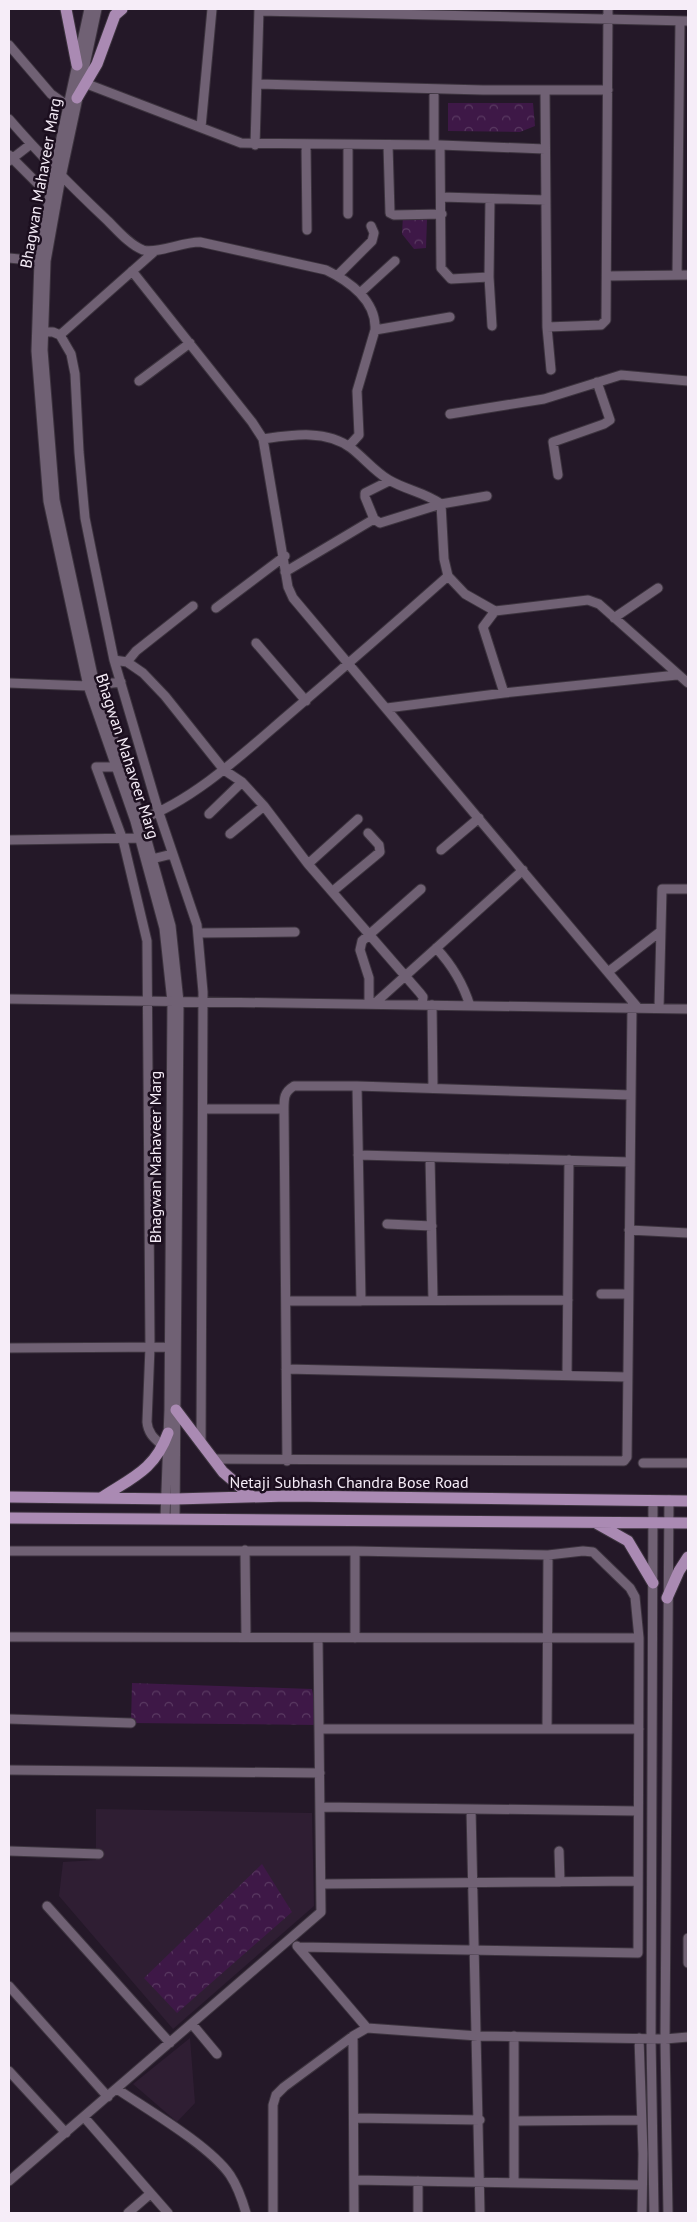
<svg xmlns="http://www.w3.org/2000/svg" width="697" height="2222" font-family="'PT Sans',sans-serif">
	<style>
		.built { fill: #2f1e33 }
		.forest { fill: url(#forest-crowns) }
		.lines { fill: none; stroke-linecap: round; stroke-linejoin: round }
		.minor-casing { stroke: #3c333e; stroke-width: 11 }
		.major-casing { stroke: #3c333e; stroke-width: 13 }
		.minor { stroke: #706174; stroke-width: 9 }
		.major { stroke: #aa8ab3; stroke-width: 11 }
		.labels { text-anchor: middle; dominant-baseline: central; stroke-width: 5; stroke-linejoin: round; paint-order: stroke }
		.street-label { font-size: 16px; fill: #f6edf8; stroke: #1b0e1e }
	</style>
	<defs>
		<pattern id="forest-crowns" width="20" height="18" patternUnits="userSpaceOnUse" patternTransform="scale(1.25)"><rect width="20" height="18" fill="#3e1847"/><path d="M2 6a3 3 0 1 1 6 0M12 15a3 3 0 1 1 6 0" fill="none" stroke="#5a3a62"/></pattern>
	</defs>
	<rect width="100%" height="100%" fill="#241828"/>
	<path class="built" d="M 96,1809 L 312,1813 L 314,1906 L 173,2029 L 59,1896 L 63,1862 L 96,1860 Z
		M 190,2038 L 195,2103 L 177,2122 L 133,2084 Z"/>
	<path class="forest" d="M 448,103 L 533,103 L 535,126 L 520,132 L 448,131 Z
		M 403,215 L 427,219 L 426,248 L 414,249 L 402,234 Z
		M 132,1683 L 312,1689 L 319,1725 L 131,1723 Z
		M 262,1864 L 292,1912 L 177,2013 L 144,1978 Z"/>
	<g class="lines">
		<defs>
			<path id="minor" d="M 89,9 L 53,175 L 39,261 L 36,351 L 48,501 L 88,686 L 135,821 L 164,928 L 172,1002 L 169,1410 L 165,1518
				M 97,9 L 61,177 L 46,261 L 43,350 L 55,500 L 95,685 L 141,819 L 171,926 L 179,1002 L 175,1518
				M 259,11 L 688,21
				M 9,45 L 51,94 L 68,106
				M 87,84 L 241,143 L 440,145 L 545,149
				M 258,84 L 483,90 L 608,90
				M 434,89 L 434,145
				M 545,90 L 547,327 L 551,370
				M 9,119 C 40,155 73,188 108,221 C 118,231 130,245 143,250 C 157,254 182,242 200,242 L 326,270 C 349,281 377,301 375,330 L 357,391 L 359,435 L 349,446
				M 201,127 L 212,9
				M 255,145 L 259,9
				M 306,145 L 307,230
				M 348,145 L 348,214
				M 388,145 L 390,213 L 394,215 L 442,214
				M 440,145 L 441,268 L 451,279 L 489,277
				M 9,155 L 42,188 L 51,192
				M 9,161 L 31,144
				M 441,197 L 546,200
				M 490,199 L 489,277 L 492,326
				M 9,258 L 39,261
				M 132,271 L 252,422 L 263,439 L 288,587 L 293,598 L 638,1008
				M 338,275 L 372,241 L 374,233 L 371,226
				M 677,275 L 680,21
				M 607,276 L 688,275
				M 360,293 L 395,261
				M 547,327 L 601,325 L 606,320 L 608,9
				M 375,330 L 450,317
				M 39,332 L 53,332 L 60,335 L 71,354 L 75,374 L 79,452 L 85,518 L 93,558 L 114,660 L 159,813 L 197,925 L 203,992 L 201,1443
				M 60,335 L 155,251
				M 139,381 L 190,343
				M 450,414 L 544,399 L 621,375 L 688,381
				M 263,439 C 291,435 326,429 351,448 C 364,458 375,472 389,480 C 406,490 424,492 441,504 L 444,559 L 448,576 L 465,594 L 495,611 L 588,600 L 599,604 L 688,683
				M 558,475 L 553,442 L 604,424 L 610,420 L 597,382
				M 389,481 L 365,493 L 365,497 L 374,519 L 380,523 L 441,504 L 487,496
				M 285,572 L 374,519
				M 216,608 L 285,556
				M 495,611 L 483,627 L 504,693
				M 614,618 L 658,588
				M 256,643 L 306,701
				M 114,660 L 127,662 L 143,673 L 165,696 L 224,770 L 242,782 L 264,806 L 308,864
				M 127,662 L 136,651 L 193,606
				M 9,683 L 88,686 L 121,682
				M 387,708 L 504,693 L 677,675
				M 115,767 L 96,767 L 123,840 L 147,941 L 150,1347 L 147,1422 C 148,1434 155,1439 163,1446
				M 209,814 L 242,782
				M 141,819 C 193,801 245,752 287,716 C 341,670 395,623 448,576
				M 358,819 L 308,864 L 420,993 L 423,997 L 422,1005
				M 230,834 L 264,806
				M 9,840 L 139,838
				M 441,850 L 479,818
				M 152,859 L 172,854
				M 333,891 L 380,852 L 379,845 L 368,833
				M 198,933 L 295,932
				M 436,948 C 452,965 463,983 470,1006
				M 608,972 L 661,931
				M 9,999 L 688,1009
				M 369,1004 L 369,978 L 360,950 L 362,941 L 421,889
				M 374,1004 L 523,870
				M 432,1005 L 433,1088
				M 659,1008 L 662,889 L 688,889
				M 357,1086 L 361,1301
				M 203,1109 L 284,1109
				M 358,1155 L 630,1162
				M 430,1157 L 433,1300
				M 387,1224 L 432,1226
				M 629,1230 L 688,1233
				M 601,1294 L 628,1294
				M 286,1301 L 568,1300
				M 9,1348 L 169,1347
				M 286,1369 L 627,1377
				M 567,1375 L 569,1160
				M 213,1459 L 624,1461 L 627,1457 L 632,1007
				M 287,1461 L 284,1109 C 284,1098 284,1092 294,1086 L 357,1086 L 631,1095
				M 643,1463 L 688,1463
				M 653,1500 L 651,2039 L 654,2213
				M 245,1550 L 246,1637
				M 9,1551 L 355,1551 L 548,1555 L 583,1551 L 593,1552 L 630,1588 L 635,1597 L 639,1638 L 9,1637
				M 355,1638 L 355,1551
				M 9,1719 L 131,1723
				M 319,1729 L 639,1729
				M 547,1729 L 548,1555
				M 9,1770 L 320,1773
				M 320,1807 L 638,1811
				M 471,1809 L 480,2213
				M 9,1851 L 99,1854
				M 559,1851 L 560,1882
				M 321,1884 L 638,1881
				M 47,1906 L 170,2043
				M 688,1938 L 688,1963
				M 297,1946 L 367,2028 L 478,2036 L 665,2039 L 688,2037
				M 299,1947 L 638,1953 L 639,1638
				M 9,1986 L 108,2097
				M 192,2024 L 217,2054
				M 353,2036 L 354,2213
				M 514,2036 L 514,2183
				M 639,2038 L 643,2154 L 642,2213
				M 9,2071 L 66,2133
				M 117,2089 C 148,2110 209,2145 230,2175 C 238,2187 242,2199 246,2213
				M 84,2117 L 168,2213
				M 354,2118 L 480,2120
				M 514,2121 L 641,2120
				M 354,2180 L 642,2185
				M 9,2181 L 321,1912 L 318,1638
				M 128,2213 L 150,2194
				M 273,2213 L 273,2105 L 276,2095 L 284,2087 L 353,2036 L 367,2028
				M 418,2213 L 418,2181
				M 668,2213 L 665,2039 L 669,1500"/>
			<path id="major" d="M 66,9 L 77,65
				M 77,98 L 97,64 L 115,15 L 122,9
				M 176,1410 L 223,1472 L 252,1497
				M 9,1497 L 175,1499 L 287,1496 L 688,1501
				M 101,1498 C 131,1478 155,1470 168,1433
				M 9,1518 L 688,1523
				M 596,1523 L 628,1541 L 653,1583
				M 667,1598 L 679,1571 L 688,1557"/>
		</defs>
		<use href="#minor" class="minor-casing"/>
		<use href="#major" class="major-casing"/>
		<use href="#minor" class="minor"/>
		<use href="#major" class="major"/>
	</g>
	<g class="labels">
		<g class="street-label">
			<text transform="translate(40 183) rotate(-80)">Bhagwan Mahaveer Marg</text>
			<text transform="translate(128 756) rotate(72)">Bhagwan Mahaveer Marg</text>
			<text transform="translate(155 1157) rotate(-90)">Bhagwan Mahaveer Marg</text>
			<text x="349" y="1482">Netaji Subhash Chandra Bose Road</text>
		</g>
	</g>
	<rect width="697" height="2222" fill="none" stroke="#f6edf8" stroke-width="20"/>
</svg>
